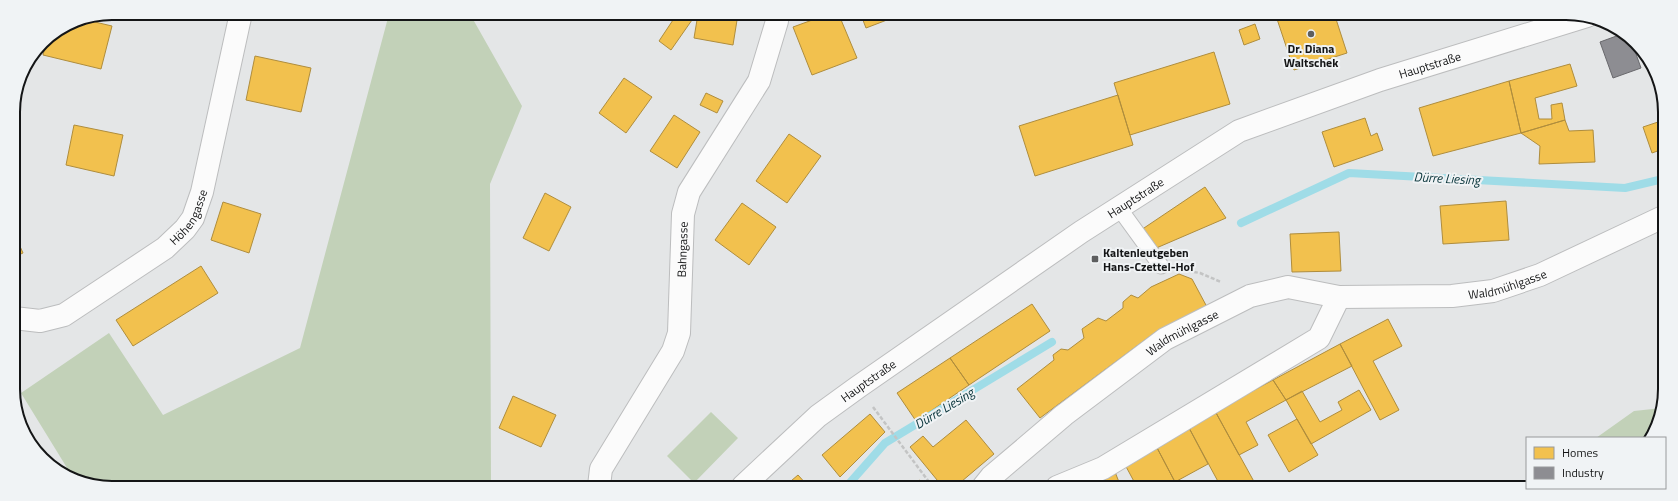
<svg xmlns="http://www.w3.org/2000/svg" width="1678" height="501" font-family="'Titillium Web',sans-serif">
	<style>
		.green { fill: #c2d1b8 }
		.homes { fill: #f2c14e; stroke: #af8d3d }
		.industry { fill: #8d8d92; stroke: #69696d }
		.lines { fill: none; stroke-linecap: round; stroke-linejoin: round }
		.stream { stroke: #9fdce7; stroke-width: 8 }
		.service-casing { stroke: #bcbdbe; stroke-width: 17 }
		.minor-casing { stroke: #bcbdbe; stroke-width: 24 }
		.secondary-casing { stroke: #bcbdbe; stroke-width: 24 }
		.path { stroke: #c3c4c4; stroke-width: 2.5; stroke-dasharray: 4 2; stroke-linecap: butt }
		.service { stroke: #fbfbfb; stroke-width: 15 }
		.minor { stroke: #fbfbfb; stroke-width: 22 }
		.secondary { stroke: #fbfbfb; stroke-width: 22 }
		.poi-dot { fill: #5d5e5f; stroke: #f0f3f5; stroke-width: 1.5 }
		.labels { text-anchor: middle; dominant-baseline: central; stroke-width: 4; stroke-linejoin: round; paint-order: stroke }
		.poi-label { font-size: 12px; font-weight: bold; fill: #141516; stroke: #f0f3f5 }
		.street-label { font-size: 12px; fill: #141516; stroke: #f0f3f5 }
		.water-label { font-size: 13px; font-style: italic; fill: #08343a; stroke: #f0f3f5 }
		.rim { fill: none; stroke: #141516; stroke-width: 2 }
	</style>
	<rect width="100%" height="100%" fill="#e4e6e7"/>
	<path class="green" d="M 389,14 L 470,14 L 522,106 L 490,184 L 491,486 L 87,485 L 72,476 L 21,393 L 109,333 L 163,415 L 300,348 Z
		M 1662,408 L 1662,414 L 1651,438 L 1596,438 L 1634,411 Z
		M 711,412 L 738,438 L 694,483 L 667,456 Z"/>
	<path class="homes" d="M 677,14 L 683,14 L 692,20 L 671,50 L 659,41 Z
		M 698,14 L 738,14 L 733,45 L 694,38 Z
		M 826,15 L 839,15 L 857,58 L 812,75 L 793,27 Z
		M 861,15 L 900,15 L 866,28 Z
		M 1276,16 L 1335,16 L 1347,53 L 1294,70 Z
		M 82,19 L 112,26 L 101,69 L 43,55 L 47,39 L 74,20 Z
		M 1255,24 L 1260,39 L 1244,45 L 1239,30 Z
		M 1214,52 L 1230,104 L 1130,135 L 1114,83 Z
		M 255,56 L 311,68 L 301,112 L 246,100 Z
		M 1570,64 L 1577,86 L 1535,98 L 1539,119 L 1552,119 L 1551,105 L 1562,103 L 1565,120 L 1521,133 L 1509,81 Z
		M 624,78 L 652,97 L 626,133 L 599,113 Z
		M 1509,81 L 1521,133 L 1433,156 L 1419,108 Z
		M 706,93 L 723,101 L 717,113 L 700,105 Z
		M 1118,95 L 1133,145 L 1035,176 L 1019,126 Z
		M 674,115 L 700,132 L 677,168 L 650,151 Z
		M 1365,118 L 1371,136 L 1377,133 L 1383,150 L 1334,167 L 1322,132 Z
		M 1565,120 L 1569,131 L 1593,130 L 1595,162 L 1539,164 L 1540,146 L 1521,133 Z
		M 1658,122 L 1663,138 L 1663,149 L 1652,153 L 1643,127 Z
		M 74,125 L 123,135 L 114,176 L 66,165 Z
		M 789,134 L 821,156 L 787,203 L 756,181 Z
		M 1205,187 L 1226,218 L 1154,249 L 1141,230 Z
		M 545,193 L 571,207 L 549,251 L 523,238 Z
		M 1506,201 L 1509,240 L 1443,244 L 1440,206 Z
		M 223,202 L 261,214 L 249,253 L 211,240 Z
		M 742,203 L 776,227 L 749,265 L 715,240 Z
		M 1339,232 L 1341,271 L 1292,272 L 1290,234 Z
		M 14,233 L 23,253 L 14,257 Z
		M 201,266 L 218,293 L 133,346 L 116,320 Z
		M 1179,274 L 1192,279 L 1207,307 L 1157,331 L 1040,418 L 1017,389 L 1054,360 L 1053,355 L 1061,349 L 1068,350 L 1084,338 L 1082,329 L 1098,318 L 1106,321 L 1123,308 L 1123,302 L 1131,295 L 1138,298 L 1151,287 Z
		M 1032,304 L 1050,331 L 969,385 L 950,358 Z
		M 1388,319 L 1402,346 L 1373,361 L 1399,410 L 1380,420 L 1340,344 Z
		M 1340,344 L 1352,366 L 1286,400 L 1273,380 Z
		M 950,358 L 969,385 L 916,421 L 897,393 Z
		M 1273,380 L 1286,400 L 1246,422 L 1258,445 L 1239,455 L 1215,411 Z
		M 1359,390 L 1371,410 L 1311,444 L 1286,400 L 1302,391 L 1320,422 L 1342,410 L 1338,402 Z
		M 513,396 L 556,415 L 541,447 L 499,428 Z
		M 1215,411 L 1257,487 L 1221,487 L 1188,426 Z
		M 870,414 L 885,432 L 840,477 L 822,455 Z
		M 1297,419 L 1318,455 L 1289,472 L 1268,435 Z
		M 966,420 L 994,454 L 955,487 L 942,486 L 910,447 L 923,436 L 933,447 Z
		M 1188,426 L 1208,464 L 1175,482 L 1155,444 Z
		M 1155,444 L 1175,482 L 1166,487 L 1137,487 L 1123,461 Z
		M 1115,472 L 1121,487 L 1081,487 Z
		M 798,475 L 808,486 L 785,486 Z
		M 920,480 L 923,486 L 911,486 Z"/>
	<path class="industry" d="M 1622,34 L 1631,40 L 1641,68 L 1613,78 L 1600,42 Z"/>
	<g class="lines">
		<path class="stream" d="M 1241,223 L 1349,173 L 1625,188 L 1663,179
			M 847,486 L 885,443 L 1052,342"/>
		<defs>
			<path id="service" d="M 1119,208 L 1161,266"/>
			<g id="minor">
				<path id="s1" d="M 14,318 L 40,321 L 64,315 L 165,248 L 185,229 L 193,218 L 202,192 L 241,13"/>
				<path id="s2" d="M 599,486 L 601,469 L 673,351 L 679,333 L 683,214 L 689,192 L 759,81 L 777,21 L 777,14"/>
				<path id="s3" d="M 983,487 L 991,477 L 1064,415 L 1165,339 L 1250,296 L 1288,287 L 1339,297 L 1452,296 L 1493,291 L 1540,275 L 1663,217"/>
				<path d="M 1057,487 L 1103,468 L 1319,338 L 1339,297"/>
			</g>
			<g id="secondary">
				<path id="s4" d="M 743,486 L 818,416 L 858,387 L 1081,232 L 1239,131 L 1380,80 L 1587,16"/>
			</g>
		</defs>
		<use href="#service" class="service-casing"/>
		<use href="#minor" class="minor-casing"/>
		<use href="#secondary" class="secondary-casing"/>
		<path class="path" d="M 1405,16 L 1406,19
			M 1182,270 L 1200,273 L 1221,282
			M 873,407 L 932,486"/>
		<use href="#service" class="service"/>
		<use href="#minor" class="minor"/>
		<use href="#secondary" class="secondary"/>
	</g>
	<g class="poi-dot">
		<circle cx="1311" cy="34" r="4"/>
		<rect x="1091" y="255" width="8" height="8" rx="2"/>
	</g>
	<g class="labels">
		<g class="poi-label">
			<text x="1311" y="48">Dr. Diana<tspan x="1311" dy="14">Waltschek</tspan></text>
			<text x="1103" y="252" text-anchor="start">Kaltenleutgeben<tspan x="1103" dy="14">Hans-Czettel-Hof</tspan></text>
		</g>
		<g class="street-label">
			<text stroke="none"><textPath href="#s4" startOffset="813">Hauptstraße</textPath></text>
			<text stroke="none"><textPath href="#s4" startOffset="488">Hauptstraße</textPath></text>
			<text stroke="none"><textPath href="#s1" startOffset="212">Höhengasse</textPath></text>
			<text stroke="none"><textPath href="#s2" startOffset="258">Bahngasse</textPath></text>
			<text stroke="none"><textPath href="#s3" startOffset="591">Waldmühlgasse</textPath></text>
			<text stroke="none"><textPath href="#s3" startOffset="253">Waldmühlgasse</textPath></text>
			<text stroke="none"><textPath href="#s4" startOffset="164">Hauptstraße</textPath></text>
		</g>
		<g class="water-label">
			<text transform="translate(1447 178) rotate(3)">Dürre Liesing</text>
			<text transform="translate(944 408) rotate(-31)">Dürre Liesing</text>
		</g>
	</g>
	<path d="M0 0H1678V501H0ZM112 20H1566A92 92 0 0 1 1658 112V389A92 92 0 0 1 1566 481H112A92 92 0 0 1 20 389V112A92 92 0 0 1 112 20Z" fill="#f0f3f5" fill-rule="evenodd"/>
	<path class="rim" d="M112 20H1566A92 92 0 0 1 1658 112V389A92 92 0 0 1 1566 481H112A92 92 0 0 1 20 389V112A92 92 0 0 1 112 20Z"/>
	<rect x="1526" y="437" width="140" height="52" fill="#f0f3f5" stroke="#989a9c"/>
	<rect x="1534" y="447" width="20" height="12" fill="#f2c14e" stroke="#989a9c"/>
	<text x="1562" y="457" font-size="12" fill="#141516">Homes</text>
	<rect x="1534" y="467" width="20" height="12" fill="#8d8d92" stroke="#989a9c"/>
	<text x="1562" y="477" font-size="12" fill="#141516">Industry</text>
</svg>
